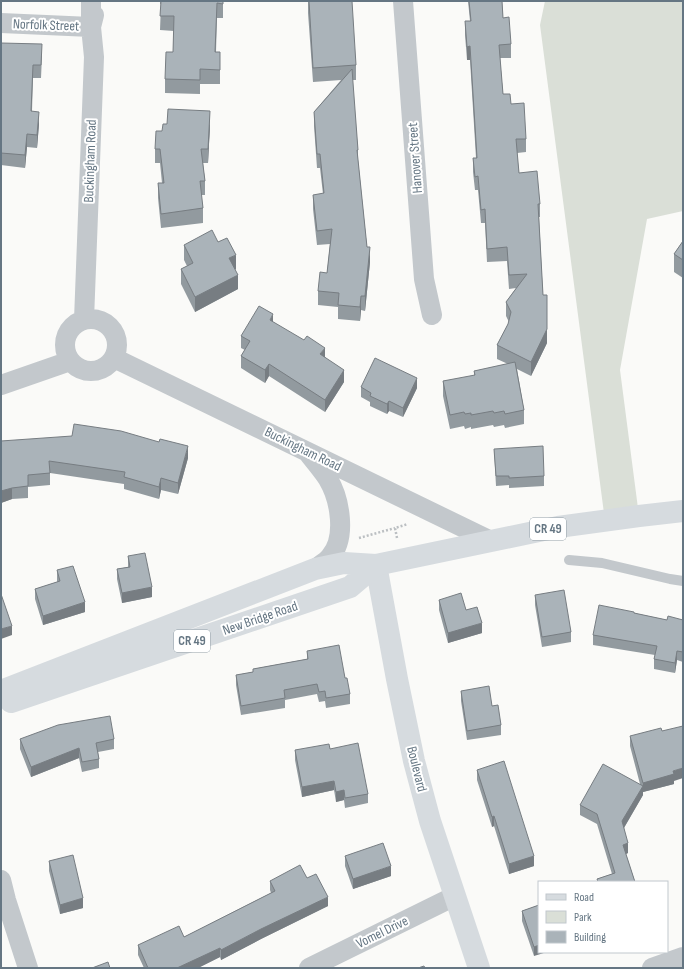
<svg xmlns="http://www.w3.org/2000/svg" width="684" height="969" font-family="'Sofia Sans Condensed',sans-serif">
	<style>
		.green { fill: #dadfd7 }
		.lines { fill: none; stroke-linecap: round; stroke-linejoin: round }
		.path { stroke: #bbbfc2; stroke-width: 2.5; stroke-dasharray: 2 2; stroke-linecap: butt }
		.lane { stroke: #c3c8cc; stroke-width: 10 }
		.street { stroke: #c3c8cc; stroke-width: 20 }
		.secondary { stroke: #d6dbdf; stroke-width: 22 }
		.primary { stroke: #d6dbdf; stroke-width: 22 }
		.wall { fill: #929a9f }
		.shaded-wall { fill: #777d82 }
		.building { fill: #aab3b9; stroke: #777d82 }
		.labels { text-anchor: middle; dominant-baseline: central; stroke-width: 4; stroke-linejoin: round; paint-order: stroke }
		.shield { fill: #fff; stroke: #939fa8; stroke-width: 1 }
		.shield-label { font-size: 13px; font-weight: bold; fill: #657683 }
		.street-label { font-size: 14px; fill: #657683; stroke: #fff }
	</style>
	<rect width="100%" height="100%" fill="#fafaf8"/>
	<path class="green" d="M 545,1 L 683,1 L 683,211 L 647,219 L 620,370 L 639,516 L 605,521 L 540,25 Z"/>
	<g class="lines">
		<path class="path" d="M 359,538 L 395,528
			M 397,538 L 395,528 L 408,524"/>
		<path class="lane" d="M 569,560 L 602,563 L 670,579 L 683,581"/>
		<path class="street" d="M 403,1 L 424,279 L 432,315
			M 1,23 L 91,27 L 94,15
			M65 345a26 26 0 1 1 52 0a26 26 0 1 1-52 0Z
			M 84,320 L 94,57 L 91,27 L 91,1
			M 114,358 L 491,541
			M 1,385 L 70,361
			M 309,454 C 315,462 322,470 328,479 C 340,499 347,538 330,557 C 326,562 320,565 315,569
			M 1,880 L 6,900 L 28,968
			M 309,968 L 455,896
			M 652,968 L 683,957"/>
		<path class="secondary" d="M 376,565 L 397,679 L 414,761 L 430,821 L 479,968"/>
		<path class="primary" d="M 1,691 L 315,569 L 344,563 L 376,565 L 558,527 L 639,516 L 683,511
			M 11,702 L 350,587 L 376,565"/>
	</g>
	<path class="wall" d="M 160,1 L 223,1 L 223,18 L 217,18 L 216,52 L 220,52 L 220,84 L 200,84 L 200,94 L 165,93 L 165,79 L 173,52 L 174,31 L 160,30 L 161,4 L 160,4 Z
		M 308,1 L 356,65 L 356,80 L 352,80 L 358,150 L 358,160 L 367,247 L 370,262 L 365,311 L 361,310 L 360,321 L 338,319 L 338,307 L 318,305 L 318,291 L 327,273 L 330,244 L 317,245 L 313,209 L 313,195 L 323,194 L 320,168 L 317,168 L 314,126 L 314,112 L 341,80 L 313,82 L 308,13 Z
		M 468,1 L 502,1 L 503,18 L 511,44 L 511,58 L 500,58 L 503,94 L 511,104 L 526,139 L 526,152 L 517,153 L 519,173 L 540,204 L 540,217 L 539,217 L 543,295 L 547,343 L 531,376 L 517,369 L 524,410 L 524,424 L 505,428 L 504,425 L 494,427 L 493,425 L 471,429 L 471,427 L 465,429 L 464,426 L 450,429 L 443,396 L 443,381 L 474,376 L 474,371 L 508,364 L 497,359 L 497,345 L 508,324 L 509,322 L 506,316 L 506,302 L 516,288 L 509,289 L 507,261 L 487,262 L 485,223 L 481,223 L 478,190 L 475,190 L 473,172 L 473,158 L 476,158 L 470,60 L 467,60 L 465,35 L 465,21 L 470,21 Z
		M 1,43 L 42,56 L 41,78 L 33,78 L 32,111 L 39,124 L 37,148 L 27,147 L 25,168 L 1,165 Z
		M 210,125 L 208,163 L 203,163 L 205,181 L 205,195 L 201,195 L 203,208 L 203,223 L 161,228 L 158,198 L 158,183 L 162,183 L 160,163 L 155,163 L 155,149 L 162,131 Z
		M 683,241 L 683,278 L 674,272 L 674,254 Z
		M 218,242 L 236,269 L 235,270 L 238,289 L 195,312 L 181,284 L 181,269 L 187,266 L 184,260 L 184,245 Z
		M 273,322 L 325,357 L 344,382 L 325,412 L 269,376 L 265,383 L 241,368 L 241,356 L 245,350 L 241,348 L 241,336 Z
		M 361,387 L 417,388 L 403,417 L 389,411 L 387,414 L 370,406 L 370,402 L 361,397 Z
		M 1,441 L 188,458 L 178,494 L 161,490 L 159,499 L 124,489 L 124,484 L 50,473 L 50,485 L 28,487 L 28,498 L 12,499 L 1,503 Z
		M 494,449 L 544,476 L 544,486 L 509,488 L 509,485 L 496,486 Z
		M 128,556 L 152,597 L 122,603 L 117,579 L 117,569 L 128,567 Z
		M 57,570 L 85,612 L 43,625 L 35,599 L 35,589 L 57,582 Z
		M 535,595 L 571,632 L 571,642 L 542,647 L 535,605 Z
		M 439,600 L 466,610 L 482,633 L 448,643 L 439,610 Z
		M 634,613 L 667,620 L 683,620 L 683,662 L 677,660 L 675,673 L 654,669 L 654,659 L 655,655 L 593,645 L 593,635 Z
		M 307,651 L 345,678 L 350,694 L 350,704 L 326,708 L 325,701 L 319,702 L 317,694 L 285,700 L 285,708 L 241,715 L 236,685 L 236,675 L 253,672 L 253,669 L 307,659 Z
		M 461,691 L 492,706 L 501,725 L 501,735 L 467,740 L 461,701 Z
		M 630,736 L 674,781 L 674,784 L 643,792 L 643,795 L 624,828 L 628,853 L 626,854 L 635,882 L 597,882 L 597,879 L 612,874 L 597,824 L 580,815 L 580,805 L 640,784 L 630,746 Z
		M 20,739 L 114,739 L 114,749 L 98,752 L 99,759 L 99,768 L 82,772 L 79,758 L 31,777 L 20,749 Z
		M 330,749 L 368,794 L 368,803 L 345,808 L 344,800 L 336,802 L 334,790 L 302,797 L 295,760 L 295,750 Z
		M 477,770 L 534,866 L 509,874 L 494,826 L 492,827 L 477,780 Z
		M 345,856 L 391,876 L 353,889 L 345,866 Z
		M 49,861 L 83,908 L 60,914 L 49,871 Z
		M 307,878 L 328,906 L 261,939 L 221,960 L 220,957 L 198,968 L 144,968 L 138,955 L 138,945 L 184,937 L 271,893 L 270,890 L 270,881 Z
		M 539,905 L 534,956 L 522,921 L 522,911 Z"/>
	<path class="shaded-wall" d="M 470,46 L 470,60 L 467,60 L 467,47 Z
		M 210,111 L 210,125 L 208,163 L 208,149 Z
		M 39,112 L 39,124 L 37,148 L 37,135 Z
		M 27,134 L 27,147 L 25,168 L 25,155 Z
		M 370,247 L 370,262 L 365,311 L 365,296 Z
		M 236,255 L 236,269 L 229,272 L 229,258 Z
		M 238,275 L 238,289 L 195,312 L 195,297 Z
		M 361,296 L 361,310 L 360,321 L 360,307 Z
		M 273,314 L 273,327 L 270,320 Z
		M 547,329 L 547,343 L 531,376 L 531,362 Z
		M 325,348 L 325,360 L 320,354 Z
		M 269,364 L 269,376 L 265,383 L 265,370 Z
		M 344,370 L 344,382 L 325,412 L 325,400 Z
		M 417,378 L 417,388 L 403,417 L 403,408 Z
		M 389,401 L 389,411 L 387,414 L 387,404 Z
		M 188,446 L 188,458 L 178,494 L 178,483 Z
		M 161,478 L 161,490 L 159,499 L 159,487 Z
		M 12,488 L 12,499 L 1,503 L 1,491 Z
		M 152,587 L 152,597 L 122,603 L 122,593 Z
		M 85,602 L 85,612 L 43,625 L 43,616 Z
		M 482,623 L 482,633 L 448,643 L 448,633 Z
		M 12,626 L 12,635 L 1,639 L 1,629 Z
		M 677,651 L 677,660 L 675,673 L 675,663 Z
		M 79,748 L 79,758 L 31,777 L 31,767 Z
		M 683,768 L 683,778 L 674,781 L 674,784 L 643,792 L 643,795 L 622,831 L 622,821 L 643,786 L 643,783 L 673,771 Z
		M 334,781 L 334,790 L 302,797 L 302,787 Z
		M 344,790 L 344,800 L 336,802 L 336,792 Z
		M 494,816 L 494,826 L 492,827 L 492,817 Z
		M 628,843 L 628,853 L 623,855 L 623,845 Z
		M 534,856 L 534,866 L 509,874 L 509,864 Z
		M 391,866 L 391,876 L 353,889 L 353,879 Z
		M 328,897 L 328,906 L 261,939 L 221,960 L 221,950 L 261,929 Z
		M 83,898 L 83,908 L 60,914 L 60,905 Z
		M 539,945 L 539,952 L 547,952 L 534,956 L 534,947 Z
		M 220,948 L 220,957 L 198,968 L 177,968 Z"/>
	<path class="building" d="M 161,1 L 223,1 L 223,4 L 217,3 L 215,52 L 220,52 L 220,70 L 200,69 L 200,80 L 165,79 L 166,52 L 173,52 L 174,16 L 160,16 Z
		M 309,1 L 352,1 L 356,65 L 313,68 Z
		M 469,1 L 502,1 L 503,18 L 509,17 L 511,44 L 499,45 L 503,94 L 510,94 L 511,104 L 524,103 L 526,139 L 516,139 L 519,173 L 537,171 L 540,204 L 538,204 L 543,295 L 547,295 L 547,329 L 531,362 L 497,345 L 508,324 L 511,312 L 506,302 L 527,274 L 509,275 L 507,247 L 487,249 L 485,209 L 481,210 L 478,176 L 475,177 L 473,158 L 477,158 L 470,46 L 467,47 L 465,21 L 471,21 Z
		M 1,43 L 42,44 L 41,65 L 33,65 L 31,111 L 39,112 L 37,135 L 27,134 L 25,155 L 1,153 Z
		M 352,69 L 358,150 L 357,150 L 367,247 L 370,247 L 365,296 L 361,296 L 360,307 L 338,305 L 339,293 L 318,291 L 320,272 L 327,273 L 332,229 L 317,231 L 313,195 L 324,193 L 320,154 L 317,154 L 314,112 Z
		M 168,109 L 210,111 L 208,149 L 201,149 L 205,181 L 200,181 L 203,208 L 161,214 L 158,183 L 164,183 L 160,149 L 155,149 L 156,131 L 162,131 L 163,124 L 167,124 Z
		M 212,230 L 218,242 L 227,238 L 236,255 L 229,258 L 238,275 L 195,297 L 181,269 L 193,263 L 184,245 Z
		M 683,241 L 683,260 L 674,254 Z
		M 259,306 L 273,314 L 270,320 L 304,340 L 307,336 L 325,348 L 320,354 L 344,370 L 325,400 L 269,364 L 265,370 L 241,356 L 250,341 L 241,336 Z
		M 375,358 L 417,378 L 403,408 L 389,401 L 387,404 L 370,396 L 371,393 L 361,387 Z
		M 515,362 L 524,410 L 505,414 L 504,411 L 494,413 L 493,411 L 471,415 L 471,413 L 465,414 L 464,412 L 450,415 L 443,381 L 475,375 L 474,371 Z
		M 74,424 L 121,431 L 159,442 L 160,439 L 188,446 L 178,483 L 161,478 L 159,487 L 124,477 L 125,472 L 49,461 L 50,473 L 28,475 L 28,486 L 12,488 L 1,491 L 1,441 L 72,436 Z
		M 543,446 L 544,476 L 509,478 L 509,476 L 496,476 L 494,449 Z
		M 145,553 L 152,587 L 122,593 L 117,569 L 130,567 L 128,556 Z
		M 73,566 L 85,602 L 43,616 L 35,589 L 60,581 L 57,570 Z
		M 564,590 L 571,632 L 542,637 L 535,595 Z
		M 461,593 L 466,610 L 477,607 L 482,623 L 448,633 L 439,600 Z
		M 1,594 L 12,626 L 1,629 Z
		M 599,605 L 634,612 L 634,613 L 667,620 L 668,616 L 683,620 L 683,652 L 677,651 L 675,663 L 654,659 L 657,646 L 593,635 Z
		M 339,645 L 345,678 L 347,678 L 350,694 L 326,698 L 325,691 L 319,692 L 317,684 L 284,690 L 285,698 L 241,706 L 236,675 L 253,672 L 253,669 L 308,659 L 307,651 Z
		M 489,686 L 492,706 L 498,705 L 501,725 L 467,731 L 461,691 Z
		M 110,716 L 114,739 L 96,743 L 99,759 L 82,762 L 79,748 L 31,767 L 20,739 L 58,725 Z
		M 683,726 L 683,768 L 673,771 L 674,774 L 643,783 L 630,736 L 661,728 L 662,731 Z
		M 358,743 L 368,794 L 345,798 L 344,790 L 336,792 L 334,781 L 302,787 L 295,750 L 329,744 L 330,749 Z
		M 504,761 L 534,856 L 509,864 L 494,816 L 492,817 L 477,770 Z
		M 603,764 L 643,786 L 622,821 L 628,843 L 623,845 L 635,882 L 598,882 L 597,879 L 615,873 L 597,814 L 580,805 Z
		M 383,843 L 391,866 L 353,879 L 345,856 Z
		M 73,855 L 83,898 L 60,905 L 49,861 Z
		M 300,865 L 307,878 L 316,874 L 328,897 L 261,929 L 221,950 L 220,948 L 177,968 L 148,968 L 138,945 L 179,926 L 184,937 L 275,891 L 270,881 Z
		M 539,905 L 539,945 L 534,947 L 522,911 Z
		M 108,962 L 110,968 L 92,968 Z
		M 424,966 L 425,968 L 418,968 Z"/>
	<g class="labels">
		<g class="shield">
			<rect x="530" y="518" width="36" height="22" rx="3"/>
			<rect x="174" y="630" width="36" height="22" rx="3"/>
		</g>
		<g class="shield-label">
			<text x="548" y="529">CR 49</text>
			<text x="192" y="641">CR 49</text>
		</g>
		<g class="street-label">
			<text transform="translate(46 25) rotate(2)">Norfolk Street</text>
			<text transform="translate(415 158) rotate(-94)">Hanover Street</text>
			<text transform="translate(90 161) rotate(-88)">Buckingham Road</text>
			<text transform="translate(303 449) rotate(26)">Buckingham Road</text>
			<text transform="translate(260 618) rotate(-19)">New Bridge Road</text>
			<text transform="translate(417 769) rotate(76)">Boulevard</text>
			<text transform="translate(382 932) rotate(-26)">Vomel Drive</text>
		</g>
	</g>
	<rect width="684" height="969" fill="none" stroke="#657683" stroke-width="4"/>
	<rect x="538" y="881" width="130" height="72" fill="#ffffff" stroke="#c1c8cd"/>
	<rect x="546" y="894" width="20" height="6" fill="#d6dbdf" stroke="#c1c8cd"/>
	<text x="574" y="901" font-size="12" fill="#657683">Road</text>
	<rect x="546" y="911" width="20" height="12" fill="#dadfd7" stroke="#c1c8cd"/>
	<text x="574" y="921" font-size="12" fill="#657683">Park</text>
	<rect x="546" y="931" width="20" height="12" fill="#aab3b9" stroke="#c1c8cd"/>
	<text x="574" y="941" font-size="12" fill="#657683">Building</text>
</svg>
